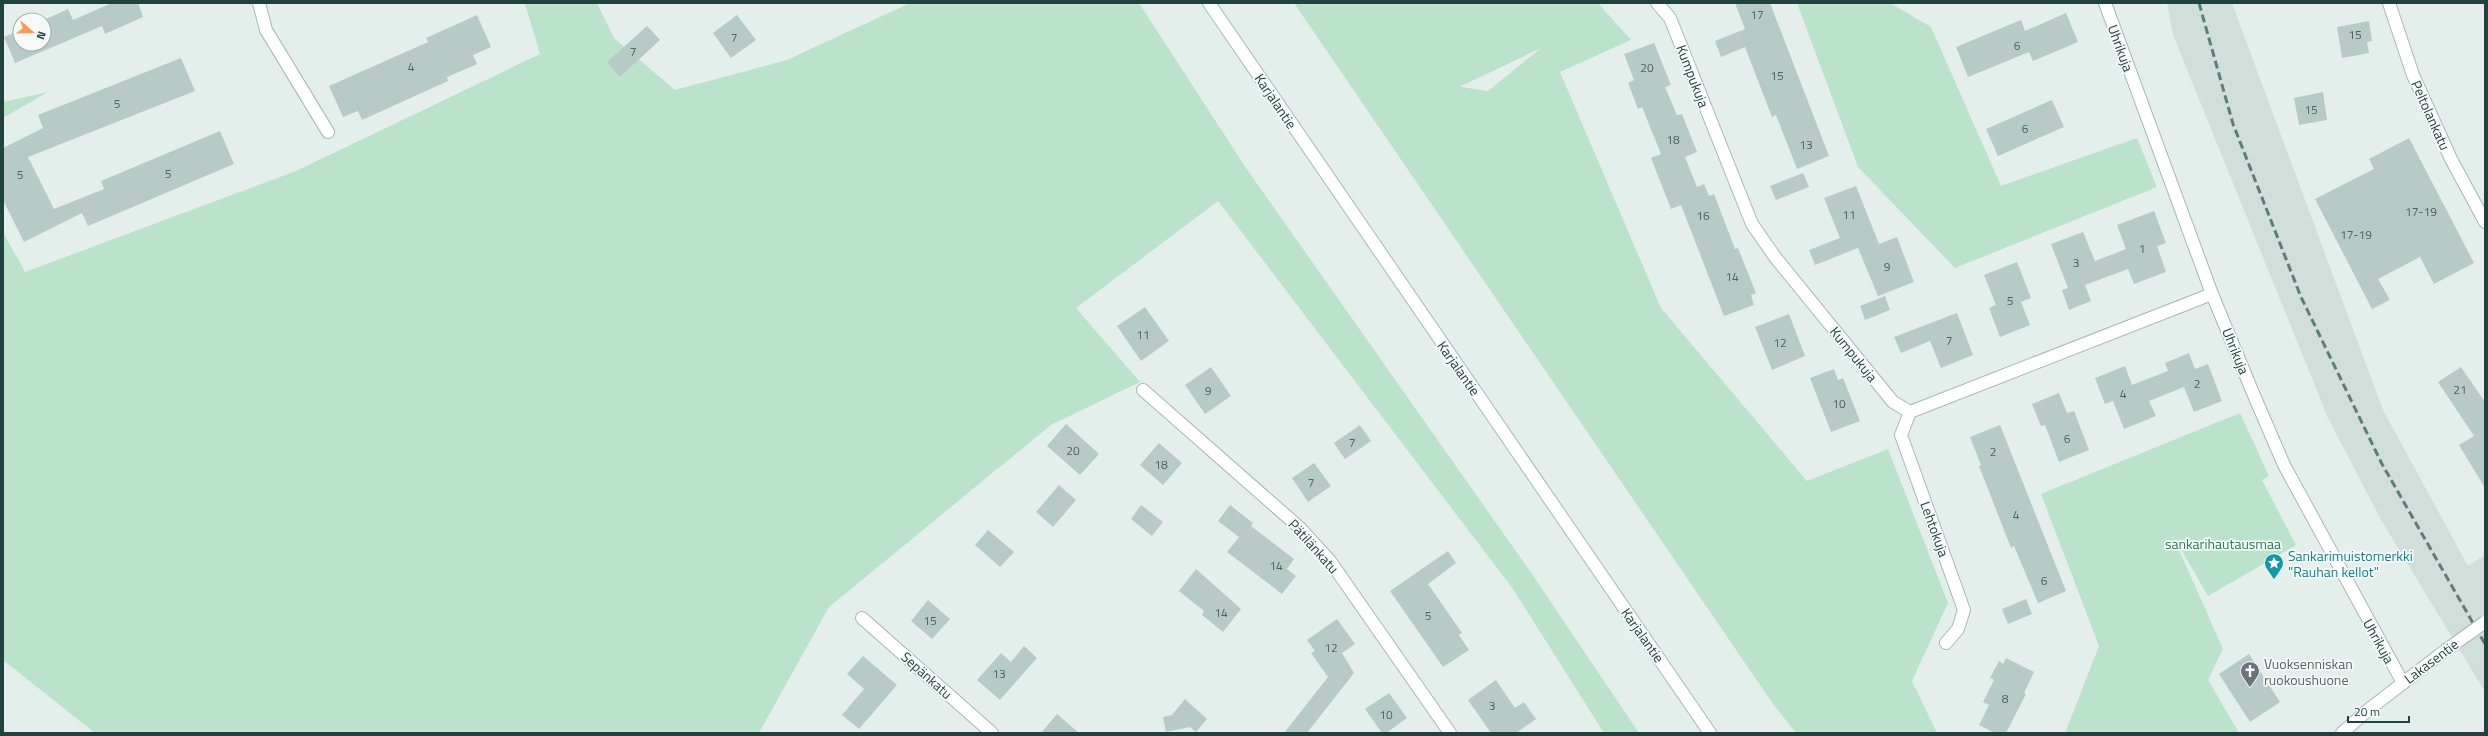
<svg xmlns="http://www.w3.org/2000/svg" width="2488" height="736" font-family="'Titillium Web',sans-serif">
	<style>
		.built { fill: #d1dfdb }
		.green { fill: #bbe2cb; fill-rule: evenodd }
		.building { fill: #b8cac5 }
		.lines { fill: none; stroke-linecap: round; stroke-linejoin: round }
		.minor-casing { stroke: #a6b8b4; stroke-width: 14 }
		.tertiary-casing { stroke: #a6b8b4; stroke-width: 14 }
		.secondary-casing { stroke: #a1bbb7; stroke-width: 14 }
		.minor { stroke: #fff; stroke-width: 12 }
		.tertiary { stroke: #fff; stroke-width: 12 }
		.secondary { stroke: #fff; stroke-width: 12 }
		.rail { stroke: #5c7e7a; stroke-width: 3; stroke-dasharray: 8 4; stroke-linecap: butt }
		.tertiary-bridge-casing { stroke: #a6b8b4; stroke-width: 14; stroke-linecap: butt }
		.tertiary-bridge { stroke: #fff; stroke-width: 12 }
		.labels { text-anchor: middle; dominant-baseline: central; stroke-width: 3.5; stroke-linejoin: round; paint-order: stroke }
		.number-label { font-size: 12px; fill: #476460 }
		.street-label { font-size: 14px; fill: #21423f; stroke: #f5faf8 }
		.park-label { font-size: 14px; fill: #277d56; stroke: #f5faf8 }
		.culture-label { font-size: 14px; fill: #0d838f; stroke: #f5faf8; text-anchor: start }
		.worship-label { font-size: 14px; fill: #5b616d; stroke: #f5faf8; text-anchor: start }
	</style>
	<rect width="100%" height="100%" fill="#e4efeb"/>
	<path class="built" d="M 2167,3 L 2232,3 L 2383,410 L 2468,566 L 2485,555 L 2485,692 L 2380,518 L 2328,418 L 2173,35 Z"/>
	<path class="green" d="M 525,3 L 597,3 L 614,38 L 675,90 L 787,60 L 910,3 L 1139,3 L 1246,168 L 1532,574 L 1639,733 L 1604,733 L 1513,589 L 1218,201 L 1076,308 L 1140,382 L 1051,425 L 829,607 L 759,733 L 95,733 L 3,660 L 3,232 L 25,272 L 296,171 L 540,54 Z
		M 1294,3 L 1598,3 L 1631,40 L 1560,72 L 1661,308 L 1807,481 L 1888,449 L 1948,603 L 1912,681 L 1937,733 L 1796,733 L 1773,704 ZM 1541,48 L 1488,91 L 1461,87 L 1461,86 Z
		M 1797,3 L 1890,3 L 1931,27 L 2001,186 L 2137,138 L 2157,187 L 1955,268 L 1858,167 Z
		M 48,92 L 3,118 L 3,102 Z
		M 2240,413 L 2269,476 L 2262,480 L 2296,545 L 2208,596 L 2172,534 L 2223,649 L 2208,680 L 2239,733 L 2065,733 L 2099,646 L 2041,494 Z"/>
	<path class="building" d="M 112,3 L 138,3 L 143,17 L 105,34 L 102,26 L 15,63 L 4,37 L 20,30 L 20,44 L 44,44 L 44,20 L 68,9 L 73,20 Z
		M 1735,3 L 1770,3 L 1829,156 L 1797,169 L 1776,115 L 1772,117 L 1745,47 L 1721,57 L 1715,41 L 1745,29 Z
		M 2066,13 L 2078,42 L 2033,61 L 2029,52 L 1968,77 L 1956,47 L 2021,20 L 2025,31 Z
		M 477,15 L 491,47 L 473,55 L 477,64 L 447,77 L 448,81 L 362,120 L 358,111 L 343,117 L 329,86 L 428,42 L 426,38 Z
		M 737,15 L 756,40 L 731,58 L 713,33 Z
		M 2369,21 L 2372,41 L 2367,42 L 2369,53 L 2342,58 L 2337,27 Z
		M 647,26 L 660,40 L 620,77 L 607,62 Z
		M 1654,43 L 1671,85 L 1665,87 L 1677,115 L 1682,114 L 1697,152 L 1685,157 L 1697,187 L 1704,184 L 1709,196 L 1714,194 L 1735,249 L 1738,248 L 1756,293 L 1751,295 L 1754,305 L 1724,316 L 1681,205 L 1671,209 L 1651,158 L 1661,154 L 1642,107 L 1638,109 L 1628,83 L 1634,80 L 1624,54 Z
		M 181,58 L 195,91 L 28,157 L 54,209 L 104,189 L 101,181 L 220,131 L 234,164 L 88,226 L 82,213 L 24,242 L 3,200 L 3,148 L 43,128 L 38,115 Z
		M 2323,92 L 2327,120 L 2299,125 L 2294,98 Z
		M 2052,100 L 2064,127 L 1998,156 L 1986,129 Z
		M 2409,138 L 2474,263 L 2434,284 L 2420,257 L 2378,279 L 2390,300 L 2372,309 L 2315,199 L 2374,169 L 2369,159 Z
		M 1803,173 L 1809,187 L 1776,200 L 1770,186 Z
		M 1856,186 L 1879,244 L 1897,237 L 1914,282 L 1878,296 L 1858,248 L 1815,265 L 1809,250 L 1840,238 L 1824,198 Z
		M 2154,211 L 2166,243 L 2157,246 L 2166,272 L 2134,284 L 2128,269 L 2085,285 L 2091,301 L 2069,310 L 2062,290 L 2068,288 L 2051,244 L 2083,232 L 2095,261 L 2126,249 L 2117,225 Z
		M 2017,262 L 2031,298 L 2021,302 L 2030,325 L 2000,337 L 1989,308 L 1996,305 L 1984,275 Z
		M 1885,296 L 1890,310 L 1865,320 L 1860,306 Z
		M 1145,307 L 1169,341 L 1141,361 L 1117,326 Z
		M 1957,313 L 1973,355 L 1941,368 L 1930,341 L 1901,353 L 1894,337 Z
		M 1789,314 L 1805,356 L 1772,370 L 1755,327 Z
		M 2189,353 L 2195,369 L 2208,364 L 2222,401 L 2194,412 L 2184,387 L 2149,401 L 2156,416 L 2124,429 L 2113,401 L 2105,404 L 2095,378 L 2125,366 L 2132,385 L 2168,371 L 2165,363 Z
		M 1211,367 L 1231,396 L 1205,414 L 1185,385 Z
		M 2461,367 L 2485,402 L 2485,488 L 2459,445 L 2474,436 L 2438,382 Z
		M 1834,369 L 1838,380 L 1843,378 L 1860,421 L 1831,432 L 1810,378 Z
		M 2059,393 L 2067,413 L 2074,411 L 2089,450 L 2059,462 L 2045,425 L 2041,426 L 2032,404 Z
		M 1066,424 L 1099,454 L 1080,475 L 1047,446 Z
		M 1360,425 L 1371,441 L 1345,459 L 1334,443 Z
		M 2000,425 L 2066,591 L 2038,603 L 2014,546 L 2011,548 L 1979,466 L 1981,465 L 1970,437 Z
		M 1159,443 L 1182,463 L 1163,485 L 1140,465 Z
		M 1314,463 L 1331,486 L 1308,502 L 1292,478 Z
		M 1059,485 L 1076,500 L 1053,527 L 1036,512 Z
		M 1141,505 L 1163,522 L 1152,536 L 1131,519 Z
		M 1230,505 L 1253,523 L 1251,526 L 1294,559 L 1287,569 L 1296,576 L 1282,594 L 1227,552 L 1239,537 L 1218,521 Z
		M 988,530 L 1014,552 L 1000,567 L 975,545 Z
		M 1448,551 L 1456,563 L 1428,584 L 1462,633 L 1459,635 L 1469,650 L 1443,667 L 1390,591 Z
		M 1196,569 L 1241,609 L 1223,632 L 1202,615 L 1204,611 L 1179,591 Z
		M 2026,599 L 2032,614 L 2008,624 L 2002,609 Z
		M 928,600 L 950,619 L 932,639 L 911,621 Z
		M 1337,619 L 1355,644 L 1342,653 L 1354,673 L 1307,733 L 1284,733 L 1328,677 L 1311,653 L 1315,651 L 1307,640 Z
		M 1024,646 L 1037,658 L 1000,700 L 977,680 L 1001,653 L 1011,662 Z
		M 2249,654 L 2280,702 L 2250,722 L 2219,674 Z
		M 863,656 L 897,685 L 859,729 L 842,715 L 864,689 L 847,674 Z
		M 2006,658 L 2034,672 L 2024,693 L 2026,694 L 2006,733 L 1995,733 L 1979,725 L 1989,705 L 1983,702 L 1994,680 L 1990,678 L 1999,661 L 2003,664 Z
		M 1496,680 L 1515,708 L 1524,702 L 1536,719 L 1516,733 L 1491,733 L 1468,700 Z
		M 1389,693 L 1407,718 L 1386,733 L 1382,733 L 1365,709 Z
		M 1185,699 L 1207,719 L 1196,732 L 1190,727 L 1166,732 L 1163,717 L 1172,715 Z
		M 1057,714 L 1079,733 L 1041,733 Z"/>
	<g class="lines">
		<defs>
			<path id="minor" d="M 259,3 L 266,30 L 328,132
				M 1657,3 L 1670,18 L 1752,224 L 1775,257 L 1893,402 L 1910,412 L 2212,294
				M 2105,3 L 2212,294 L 2253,393 L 2284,465 L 2403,683
				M 2389,3 L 2413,75 L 2451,159 L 2485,222
				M 1143,390 L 1300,528 L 1330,561 L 1450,733
				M 1910,412 L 1901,435 L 1964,610 L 1958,629 L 1946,643
				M 862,618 L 992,733"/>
			<path id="tertiary" d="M 2342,733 L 2368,710 L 2446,650"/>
			<path id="secondary" d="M 1209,3 L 1710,733"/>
		</defs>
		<use href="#minor" class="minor-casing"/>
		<use href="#tertiary" class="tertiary-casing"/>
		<use href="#secondary" class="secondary-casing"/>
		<use href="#minor" class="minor"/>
		<use href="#tertiary" class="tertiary"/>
		<use href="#secondary" class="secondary"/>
		<path class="rail" d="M 2199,3 L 2233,124 L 2301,297 L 2382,464 L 2485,644"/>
		<defs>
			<path id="tertiary-bridge" d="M 2446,650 L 2485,622"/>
		</defs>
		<use href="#tertiary-bridge" class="tertiary-bridge-casing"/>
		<use href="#tertiary-bridge" class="tertiary-bridge"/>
	</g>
	<defs>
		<symbol id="sight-pin" viewBox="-11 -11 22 30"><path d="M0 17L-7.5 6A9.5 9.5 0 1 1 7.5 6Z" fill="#0f9aa8" stroke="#f5faf8"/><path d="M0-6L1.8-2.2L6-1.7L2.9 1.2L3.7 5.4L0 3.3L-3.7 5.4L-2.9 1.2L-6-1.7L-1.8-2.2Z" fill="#fff"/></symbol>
		<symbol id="church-pin" viewBox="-11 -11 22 30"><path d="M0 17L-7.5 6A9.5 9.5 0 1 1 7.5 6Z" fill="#6b7280" stroke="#f5faf8"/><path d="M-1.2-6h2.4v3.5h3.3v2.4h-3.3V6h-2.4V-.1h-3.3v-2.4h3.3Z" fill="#fff"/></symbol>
	</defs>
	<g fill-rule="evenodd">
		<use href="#sight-pin" x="2263" y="552" width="22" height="30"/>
		<use href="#church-pin" x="2239" y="660" width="22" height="30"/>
	</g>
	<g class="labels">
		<g class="number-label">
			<text x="1757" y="14">17</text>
			<text x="2355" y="34">15</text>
			<text x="734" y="37">7</text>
			<text x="2017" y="45">6</text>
			<text x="633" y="51">7</text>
			<text x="411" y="66">4</text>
			<text x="1647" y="67">20</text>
			<text x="1777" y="75">15</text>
			<text x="117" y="103">5</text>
			<text x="2311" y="109">15</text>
			<text x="2025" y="128">6</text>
			<text x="1673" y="139">18</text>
			<text x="1806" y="144">13</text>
			<text x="168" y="173">5</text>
			<text x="20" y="174">5</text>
			<text x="2421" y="211">17-19</text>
			<text x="1849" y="214">11</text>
			<text x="1703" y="215">16</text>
			<text x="2356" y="234">17-19</text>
			<text x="2142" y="248">1</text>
			<text x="2076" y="262">3</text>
			<text x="1887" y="266">9</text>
			<text x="1732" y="276">14</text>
			<text x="2010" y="300">5</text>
			<text x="1143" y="334">11</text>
			<text x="1949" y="340">7</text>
			<text x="1780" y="342">12</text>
			<text x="2197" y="383">2</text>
			<text x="2460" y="389">21</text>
			<text x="1208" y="390">9</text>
			<text x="2123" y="393">4</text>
			<text x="1839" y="403">10</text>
			<text x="2067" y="438">6</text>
			<text x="1352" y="442">7</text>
			<text x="1073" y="450">20</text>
			<text x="1993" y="451">2</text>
			<text x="1161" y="464">18</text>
			<text x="1311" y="482">7</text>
			<text x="2016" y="514">4</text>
			<text x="1276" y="565">14</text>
			<text x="2044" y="580">6</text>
			<text x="1221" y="612">14</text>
			<text x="1428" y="615">5</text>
			<text x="930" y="620">15</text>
			<text x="1331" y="647">12</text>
			<text x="999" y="673">13</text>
			<text x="2005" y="698">8</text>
			<text x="1492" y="705">3</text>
			<text x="1386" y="714">10</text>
		</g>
		<g class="street-label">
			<text transform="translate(2121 48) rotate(70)">Uhrikuja</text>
			<text transform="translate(1693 76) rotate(69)">Kumpukuja</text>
			<text transform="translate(1276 101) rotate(56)">Karjalantie</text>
			<text transform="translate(2431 115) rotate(66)">Peltolankatu</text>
			<text transform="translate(2236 351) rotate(68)">Uhrikuja</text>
			<text transform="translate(1854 354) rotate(51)">Kumpukuja</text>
			<text transform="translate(1459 368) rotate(55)">Karjalantie</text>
			<text transform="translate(1935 529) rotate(70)">Lehtokuja</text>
			<text transform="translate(1314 546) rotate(48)">Pätilänkatu</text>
			<text transform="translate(1643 635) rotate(55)">Karjalantie</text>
			<text transform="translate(2379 641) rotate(61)">Uhrikuja</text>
			<text transform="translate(2431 661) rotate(-37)">Lakasentie</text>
			<text transform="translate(927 675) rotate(42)">Sepänkatu</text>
		</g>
		<g class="park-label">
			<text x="2223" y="543">sankarihautausmaa</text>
		</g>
		<g class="culture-label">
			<text x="2288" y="555">Sankarimuistomerkki<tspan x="2288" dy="16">"Rauhan kellot"</tspan></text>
		</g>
		<g class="worship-label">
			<text x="2264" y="663">Vuoksenniskan<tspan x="2264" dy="16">ruokoushuone</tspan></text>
		</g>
	</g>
	<rect width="2488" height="736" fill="none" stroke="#21423f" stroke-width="8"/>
	<g transform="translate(32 32) rotate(110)"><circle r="19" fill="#f5faf8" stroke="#a0b0ae"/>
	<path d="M0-3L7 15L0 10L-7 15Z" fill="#ff9851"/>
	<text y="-6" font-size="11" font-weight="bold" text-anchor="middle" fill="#21423f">N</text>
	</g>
	<path d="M2348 716v6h61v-6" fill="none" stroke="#21423f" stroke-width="2"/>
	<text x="2354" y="716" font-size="12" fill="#21423f" stroke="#f5faf8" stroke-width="3" paint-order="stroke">20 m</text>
</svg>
